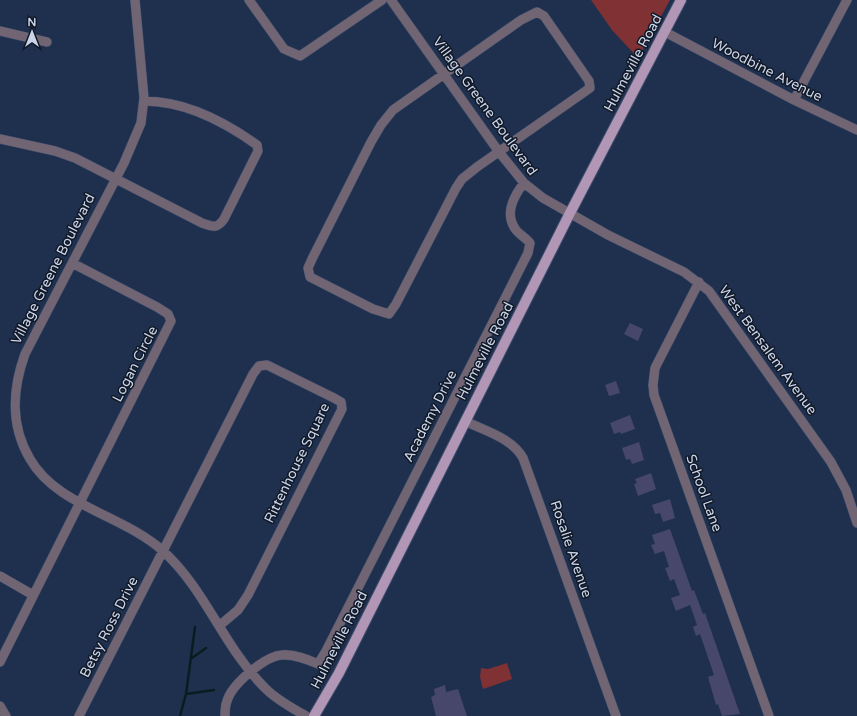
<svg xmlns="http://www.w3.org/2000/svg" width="857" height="716" font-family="'Varela Round',sans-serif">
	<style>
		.green { fill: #803133 }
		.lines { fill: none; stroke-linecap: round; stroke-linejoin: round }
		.stream { stroke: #071e20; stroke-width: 2.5 }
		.building { fill: #46476b }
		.minor-casing { stroke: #3e4e6b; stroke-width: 10 }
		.major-casing { stroke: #3e4e6b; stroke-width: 12 }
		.minor { stroke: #716573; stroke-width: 9 }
		.major { stroke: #b197b5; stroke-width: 10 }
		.labels { text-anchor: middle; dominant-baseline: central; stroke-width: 3; stroke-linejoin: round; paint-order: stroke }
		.street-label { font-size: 14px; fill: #cad5e9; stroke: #111826 }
	</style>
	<rect width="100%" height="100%" fill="#1f304f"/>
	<path class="green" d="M 591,0 L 670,0 L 638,58 L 612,30 Z
		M 507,663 L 512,679 L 483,689 L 480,677 L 481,668 L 488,669 Z"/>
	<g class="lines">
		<path class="stream" d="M 192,658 L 206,648
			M 186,694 L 214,690
			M 180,716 L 186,694 L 195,627"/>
	</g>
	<path class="building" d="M 630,323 L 643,329 L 638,341 L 624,334 Z
		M 616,381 L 620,393 L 609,396 L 605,385 Z
		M 630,415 L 635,429 L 621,434 L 620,432 L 614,434 L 610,423 Z
		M 639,442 L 644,460 L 632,464 L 630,459 L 626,460 L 622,448 Z
		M 651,473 L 656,489 L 638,496 L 634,484 L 637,483 L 635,479 Z
		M 670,499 L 675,518 L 663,522 L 660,513 L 655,514 L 652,505 Z
		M 670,529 L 692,591 L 694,590 L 703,614 L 705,613 L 740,714 L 722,716 L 718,704 L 716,705 L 708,677 L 714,675 L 700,634 L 696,636 L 693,627 L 697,625 L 690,605 L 676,611 L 671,598 L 680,595 L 674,579 L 670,581 L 665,568 L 669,567 L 664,551 L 655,554 L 651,545 L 655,544 L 652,535 Z
		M 445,685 L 446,692 L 458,689 L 467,716 L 436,716 L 431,697 L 435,695 L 434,689 Z"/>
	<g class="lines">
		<defs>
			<path id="minor" d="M 135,0 L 144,98 L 141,123 L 124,163 L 25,354 C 12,390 10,425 30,459 C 57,506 123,515 163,551 C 206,590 224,648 266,689 C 277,700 292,708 306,716
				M 249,0 L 284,49 L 300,56 L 382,0
				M 391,0 L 499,152 L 524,183 L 543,198 L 608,235 L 684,272 L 709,291 L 831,462 L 846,490 L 857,523
				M 537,12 L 544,16 L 589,81 L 590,88 L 477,167 L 462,179 L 456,188 L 396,304 L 389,314 L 373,309 L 310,277 L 308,268 L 312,259 L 371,142 L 381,125 L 393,110 L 521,20 Z
				M 0,31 L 47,42
				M 665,32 L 794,100 L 857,130
				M 794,100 L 847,0
				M 0,139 L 55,151 L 75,158 L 202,223 C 213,227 217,229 224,219 L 258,151 L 257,145 C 225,122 184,101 144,101
				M 699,282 L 655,368 L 653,385 L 654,395 L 769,716
				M 465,421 C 485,431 512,438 523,458 L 616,716
				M 0,576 L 33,595
				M 0,662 L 171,321 L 168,314 L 157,307 L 72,263
				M 0,706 L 6,716
				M 79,716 L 253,374 L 259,366 L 267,365 L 334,398 L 341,402 L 342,409 L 248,595 L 238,610 L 219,626
				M 225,716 C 225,711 225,706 227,701 C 232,684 265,656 282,655 C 295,654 307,659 318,664 L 326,651 L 528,253 L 530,243 C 526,238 520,235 516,230 C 504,214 513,197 524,183"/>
			<path id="major" d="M 314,716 L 339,673 L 570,213 L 681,0"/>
		</defs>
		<use href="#minor" class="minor-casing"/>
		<use href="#major" class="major-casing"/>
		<use href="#minor" class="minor"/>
		<use href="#major" class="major"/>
	</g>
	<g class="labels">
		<g class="street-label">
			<text transform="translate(633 63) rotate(-62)">Hulmeville Road</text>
			<text transform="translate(767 70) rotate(27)">Woodbine Avenue</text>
			<text transform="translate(485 106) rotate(54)">Village Greene Boulevard</text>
			<text transform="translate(53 269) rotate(-63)">Village Greene Boulevard</text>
			<text transform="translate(768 350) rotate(54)">West Bensalem Avenue</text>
			<text transform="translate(485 351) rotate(-63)">Hulmeville Road</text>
			<text transform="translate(135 364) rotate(-63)">Logan Circle</text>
			<text transform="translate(430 416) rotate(-63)">Academy Drive</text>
			<text transform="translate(297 463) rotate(-64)">Rittenhouse Square</text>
			<text transform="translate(704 493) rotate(70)">School Lane</text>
			<text transform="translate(571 549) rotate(71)">Rosalie Avenue</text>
			<text transform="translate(109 627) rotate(-63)">Betsy Ross Drive</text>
			<text transform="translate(339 640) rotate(-63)">Hulmeville Road</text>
		</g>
	</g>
	<g transform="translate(32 32)" stroke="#111826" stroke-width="3" paint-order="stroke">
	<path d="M0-3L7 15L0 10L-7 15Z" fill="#cad5e9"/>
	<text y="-6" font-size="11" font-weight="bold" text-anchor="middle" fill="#cad5e9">N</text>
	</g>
</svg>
